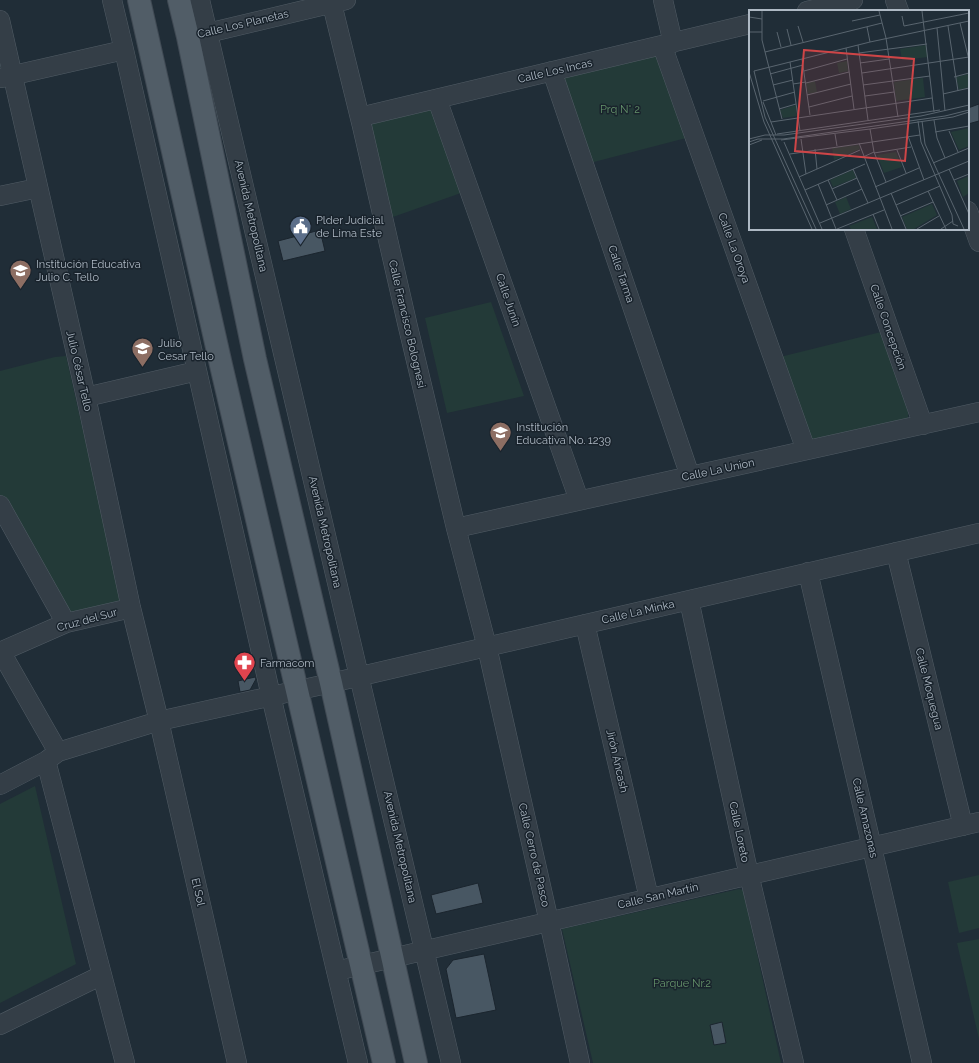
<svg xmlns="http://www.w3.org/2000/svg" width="979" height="1063" font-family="Raleway,sans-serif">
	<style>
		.green { fill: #233a38 }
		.building { fill: #485763; stroke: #1b252e }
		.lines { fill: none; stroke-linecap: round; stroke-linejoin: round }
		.minor-casing { stroke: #515c65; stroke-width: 20 }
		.major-casing { stroke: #404a54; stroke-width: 24 }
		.minor { stroke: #343e47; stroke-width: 19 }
		.major { stroke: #515d67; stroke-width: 22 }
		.labels { text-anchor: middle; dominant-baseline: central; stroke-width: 3; stroke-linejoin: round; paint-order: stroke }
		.street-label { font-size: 11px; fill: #aeb9c4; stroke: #19232c }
		.park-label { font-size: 11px; fill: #66946b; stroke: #19232c }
		.poi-label { font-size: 11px; fill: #aeb9c4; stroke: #19232c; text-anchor: start }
		.inset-road { fill: none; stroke: #59656f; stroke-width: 1 }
		.view { fill: #ce4547; fill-opacity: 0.15; stroke: #ce4547; stroke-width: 2 }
		.inset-edge { fill: none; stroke: #aeb9c4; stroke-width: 2 }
	</style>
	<rect width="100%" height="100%" fill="#202d37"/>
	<path class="green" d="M 659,53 L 690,137 L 590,163 L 560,77 Z
		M 427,108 L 433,112 L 461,193 L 390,218 L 370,119 Z
		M 491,302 L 524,396 L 447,413 L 425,318 Z
		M 881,332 L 908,412 L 908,419 L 809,441 L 780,357 Z
		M 66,356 L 121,598 L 115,605 L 72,616 L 0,498 L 0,371 L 55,357 Z
		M 35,786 L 76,964 L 0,1003 L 0,804 Z
		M 979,875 L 979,928 L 959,933 L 948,882 Z
		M 739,889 L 743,890 L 781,1063 L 593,1063 L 562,929 Z
		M 979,939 L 979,1039 L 957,943 Z"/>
	<path class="building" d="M 979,104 L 979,121 L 968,124 L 968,108 Z
		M 320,230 L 325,251 L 283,261 L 278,241 Z
		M 255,677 L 256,679 L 250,690 L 240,692 L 238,681 Z
		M 478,883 L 483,903 L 436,914 L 431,895 Z
		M 484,954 L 496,1010 L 456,1018 L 446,969 L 453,960 Z
		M 722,1022 L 726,1043 L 714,1045 L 710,1025 Z"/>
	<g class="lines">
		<defs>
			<path id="minor" d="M 112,0 L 124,50 L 271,696 L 358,1063
				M 200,0 L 359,676 L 451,1063
				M 331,0 L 362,126 L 408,327 L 456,528 L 487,647 L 552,935 L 580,1063
				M 663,0 L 673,43
				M 895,0 L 899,11
				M 807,11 L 853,0
				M 0,20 L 86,397 L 131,608 L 159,721 L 237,1063
				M 195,36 L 346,0
				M 662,45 L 806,450
				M 552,71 L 690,476
				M 1,78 L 124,50
				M 437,99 L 579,500
				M 360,117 L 750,24
				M 0,196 L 38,188
				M 968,211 L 979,242
				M 854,229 L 923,425
				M 86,397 L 197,371
				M 0,505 L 66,623
				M 456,528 L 979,412
				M 896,552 L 963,826
				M 808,572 L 922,1063
				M 689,600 L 746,862 L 794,1063
				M 585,624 L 649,898
				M 0,652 L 66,623 L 131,608
				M 1,652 L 58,752
				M 46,761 L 125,1063
				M 0,785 L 46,761 L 58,752 L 159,721 L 331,683 L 979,533
				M 336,971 L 979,822
				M 0,1025 L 102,975"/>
			<path id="major" d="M 139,0 L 221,365 L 384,1063
				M 179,0 L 188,37 L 255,359 L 331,683 L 416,1063"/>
		</defs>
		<use href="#minor" class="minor-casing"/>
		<use href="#major" class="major-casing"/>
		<use href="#minor" class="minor"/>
		<use href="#major" class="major"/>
	</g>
	<defs>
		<symbol id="civic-pin" viewBox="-11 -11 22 30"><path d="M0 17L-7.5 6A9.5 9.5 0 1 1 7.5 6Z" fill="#5c6f8a" stroke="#19232c"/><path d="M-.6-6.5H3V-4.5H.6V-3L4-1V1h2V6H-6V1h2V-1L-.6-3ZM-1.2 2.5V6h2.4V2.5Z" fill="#fff"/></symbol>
		<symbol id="school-pin" viewBox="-11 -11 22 30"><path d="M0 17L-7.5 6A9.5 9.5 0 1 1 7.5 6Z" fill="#8d6e63" stroke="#19232c"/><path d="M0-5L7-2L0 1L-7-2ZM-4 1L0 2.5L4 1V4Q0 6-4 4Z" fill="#fff"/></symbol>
		<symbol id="pharmacy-pin" viewBox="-11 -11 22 30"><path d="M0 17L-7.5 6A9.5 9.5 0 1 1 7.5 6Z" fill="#e0444e" stroke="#19232c"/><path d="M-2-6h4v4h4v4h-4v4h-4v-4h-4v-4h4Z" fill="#fff"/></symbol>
	</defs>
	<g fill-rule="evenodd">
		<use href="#civic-pin" x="288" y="214" width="25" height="34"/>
		<use href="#school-pin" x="8" y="258" width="25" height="34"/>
		<use href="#school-pin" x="130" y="336" width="25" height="34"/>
		<use href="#school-pin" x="488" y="420" width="25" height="34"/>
		<use href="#pharmacy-pin" x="232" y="650" width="25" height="34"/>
	</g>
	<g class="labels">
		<g class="street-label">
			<text transform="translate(243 24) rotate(-13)">Calle Los Planetas</text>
			<text transform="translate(555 71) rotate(-13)">Calle Los Incas</text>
			<text transform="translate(251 216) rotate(77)">Avenida Metropolitana</text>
			<text transform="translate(734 248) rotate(70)">Calle La Oroya</text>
			<text transform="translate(621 274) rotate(71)">Calle Tarma</text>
			<text transform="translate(508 300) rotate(71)">Calle Junín</text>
			<text transform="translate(407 324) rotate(77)">Calle Francisco Bolognesi</text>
			<text transform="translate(888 327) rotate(71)">Calle Concepción</text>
			<text transform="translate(79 371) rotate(77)">Julio César Tello</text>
			<text transform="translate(718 470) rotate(-12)">Calle La Union</text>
			<text transform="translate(325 532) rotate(77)">Avenida Metropolitana</text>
			<text transform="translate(638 612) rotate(-13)">Calle La Minka</text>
			<text transform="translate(87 620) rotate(-15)">Cruz del Sur</text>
			<text transform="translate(929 689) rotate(76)">Calle Moquegua</text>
			<text transform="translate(617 761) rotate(77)">Jirón Áncash</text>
			<text transform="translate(865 818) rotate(77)">Calle Amazonas</text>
			<text transform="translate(739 832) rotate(78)">Calle Loreto</text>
			<text transform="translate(400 847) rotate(77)">Avenida Metropolitana</text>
			<text transform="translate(534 855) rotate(77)">Calle Cerro de Pasco</text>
			<text transform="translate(198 892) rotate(77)">El Sol</text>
			<text transform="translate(658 896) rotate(-13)">Calle San Martín</text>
		</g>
		<g class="park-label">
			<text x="620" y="109">Prq N° 2</text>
			<text x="682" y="983">Parque Nr.2</text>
		</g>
		<g class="poi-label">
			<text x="316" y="220">Plder Judicial<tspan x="316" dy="13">de Lima Este</tspan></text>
			<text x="36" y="264">Institución Educativa<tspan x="36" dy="13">Julio C. Tello</tspan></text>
			<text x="158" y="343">Julio<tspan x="158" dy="13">Cesar Tello</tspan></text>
			<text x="516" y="427">Institución<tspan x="516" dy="13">Educativa No. 1239</tspan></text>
			<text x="260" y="663">Farmacom</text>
		</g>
	</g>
	<g transform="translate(749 10)">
		<rect width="220" height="220" fill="#202d37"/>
		<path d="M 177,35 L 179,47 L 153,50 L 151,39 ZM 98,51 L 99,61 L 90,63 L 88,53 ZM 220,64 L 220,77 L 210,80 L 207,67 ZM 174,68 L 176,87 L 147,91 L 145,72 ZM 66,71 L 68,82 L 59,84 L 57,73 ZM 47,95 L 48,106 L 34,108 L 31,100 ZM 220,118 L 220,136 L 210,140 L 202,122 ZM 110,135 L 111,139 L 85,150 L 83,138 ZM 147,142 L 153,157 L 135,163 L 128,145 ZM 104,160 L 107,168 L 84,177 L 81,170 ZM 220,166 L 220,183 L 214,187 L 208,171 ZM 97,187 L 102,199 L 91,204 L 86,192 ZM 183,194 L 188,205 L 165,219 L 158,219 L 153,207 ZM 123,207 L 128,219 L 102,219 L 100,216 Z" fill="#233a38"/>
		<path class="inset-road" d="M 13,1 L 13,30 L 33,109M 130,1 L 137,28 L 149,107M 173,1 L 185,102M 153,6 L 155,16 L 220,3M 0,7 L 13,9M 103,11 L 131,5M 211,13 L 220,50M 49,16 L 54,32M 199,16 L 209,81M 118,17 L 121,32M 188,18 L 196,101M 38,19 L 42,35M 0,22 L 13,22M 28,22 L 32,37M 109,35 L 119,110M 97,38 L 105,99M 16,42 L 133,13M 110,43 L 178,34M 53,49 L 61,105M 41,52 L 51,121M 111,53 L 140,49M 5,61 L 121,32 L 220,11M 5,61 L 16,107 L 67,219M 55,61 L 98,49M 0,62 L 15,112 L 63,219M 113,63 L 220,47M 21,64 L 54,55M 205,67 L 220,63M 57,73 L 100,62M 44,74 L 57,72M 24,75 L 44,70M 114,75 L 181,66M 194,84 L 220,78M 58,85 L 102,74M 116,86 L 145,82M 14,91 L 46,82M 14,92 L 27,125M 60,97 L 103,86M 30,99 L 47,94M 185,110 L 188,128 L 196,148M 169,111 L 172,132 L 203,205 L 204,214 L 209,216M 173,111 L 176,134 L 215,219M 22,112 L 183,88M 121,119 L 125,142 L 137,172M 200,121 L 209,142M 186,122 L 220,116M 28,124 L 191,100M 86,124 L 88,136M 159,126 L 175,170M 0,129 L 16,125 L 35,125 L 172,106 L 220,95M 52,129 L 57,164M 32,130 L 121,119 L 204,107 L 220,102M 0,132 L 9,129 L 34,129 L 196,106 L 220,100M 35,132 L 73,219M 110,133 L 143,219M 0,135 L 13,130M 66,139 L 68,159M 148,140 L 157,163M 125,143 L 162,137M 41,144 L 171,125M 114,147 L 125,142M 184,153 L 220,138M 104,159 L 119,193M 200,159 L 220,204M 50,167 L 111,140M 79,170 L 88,190M 205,170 L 220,164M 69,174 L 87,219M 126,177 L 170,158M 83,179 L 108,168M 56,180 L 116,154M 179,181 L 197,219M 142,183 L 157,219M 77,195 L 113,179M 147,195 L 191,176M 124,204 L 130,219M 151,206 L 184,192M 71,213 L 220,151M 88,219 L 135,200M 168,219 L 190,206M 192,219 L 204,211"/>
		<path class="view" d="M 55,40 L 165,49 L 156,151 L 46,141 Z"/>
		<rect width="220" height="220" class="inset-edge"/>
	</g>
</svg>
